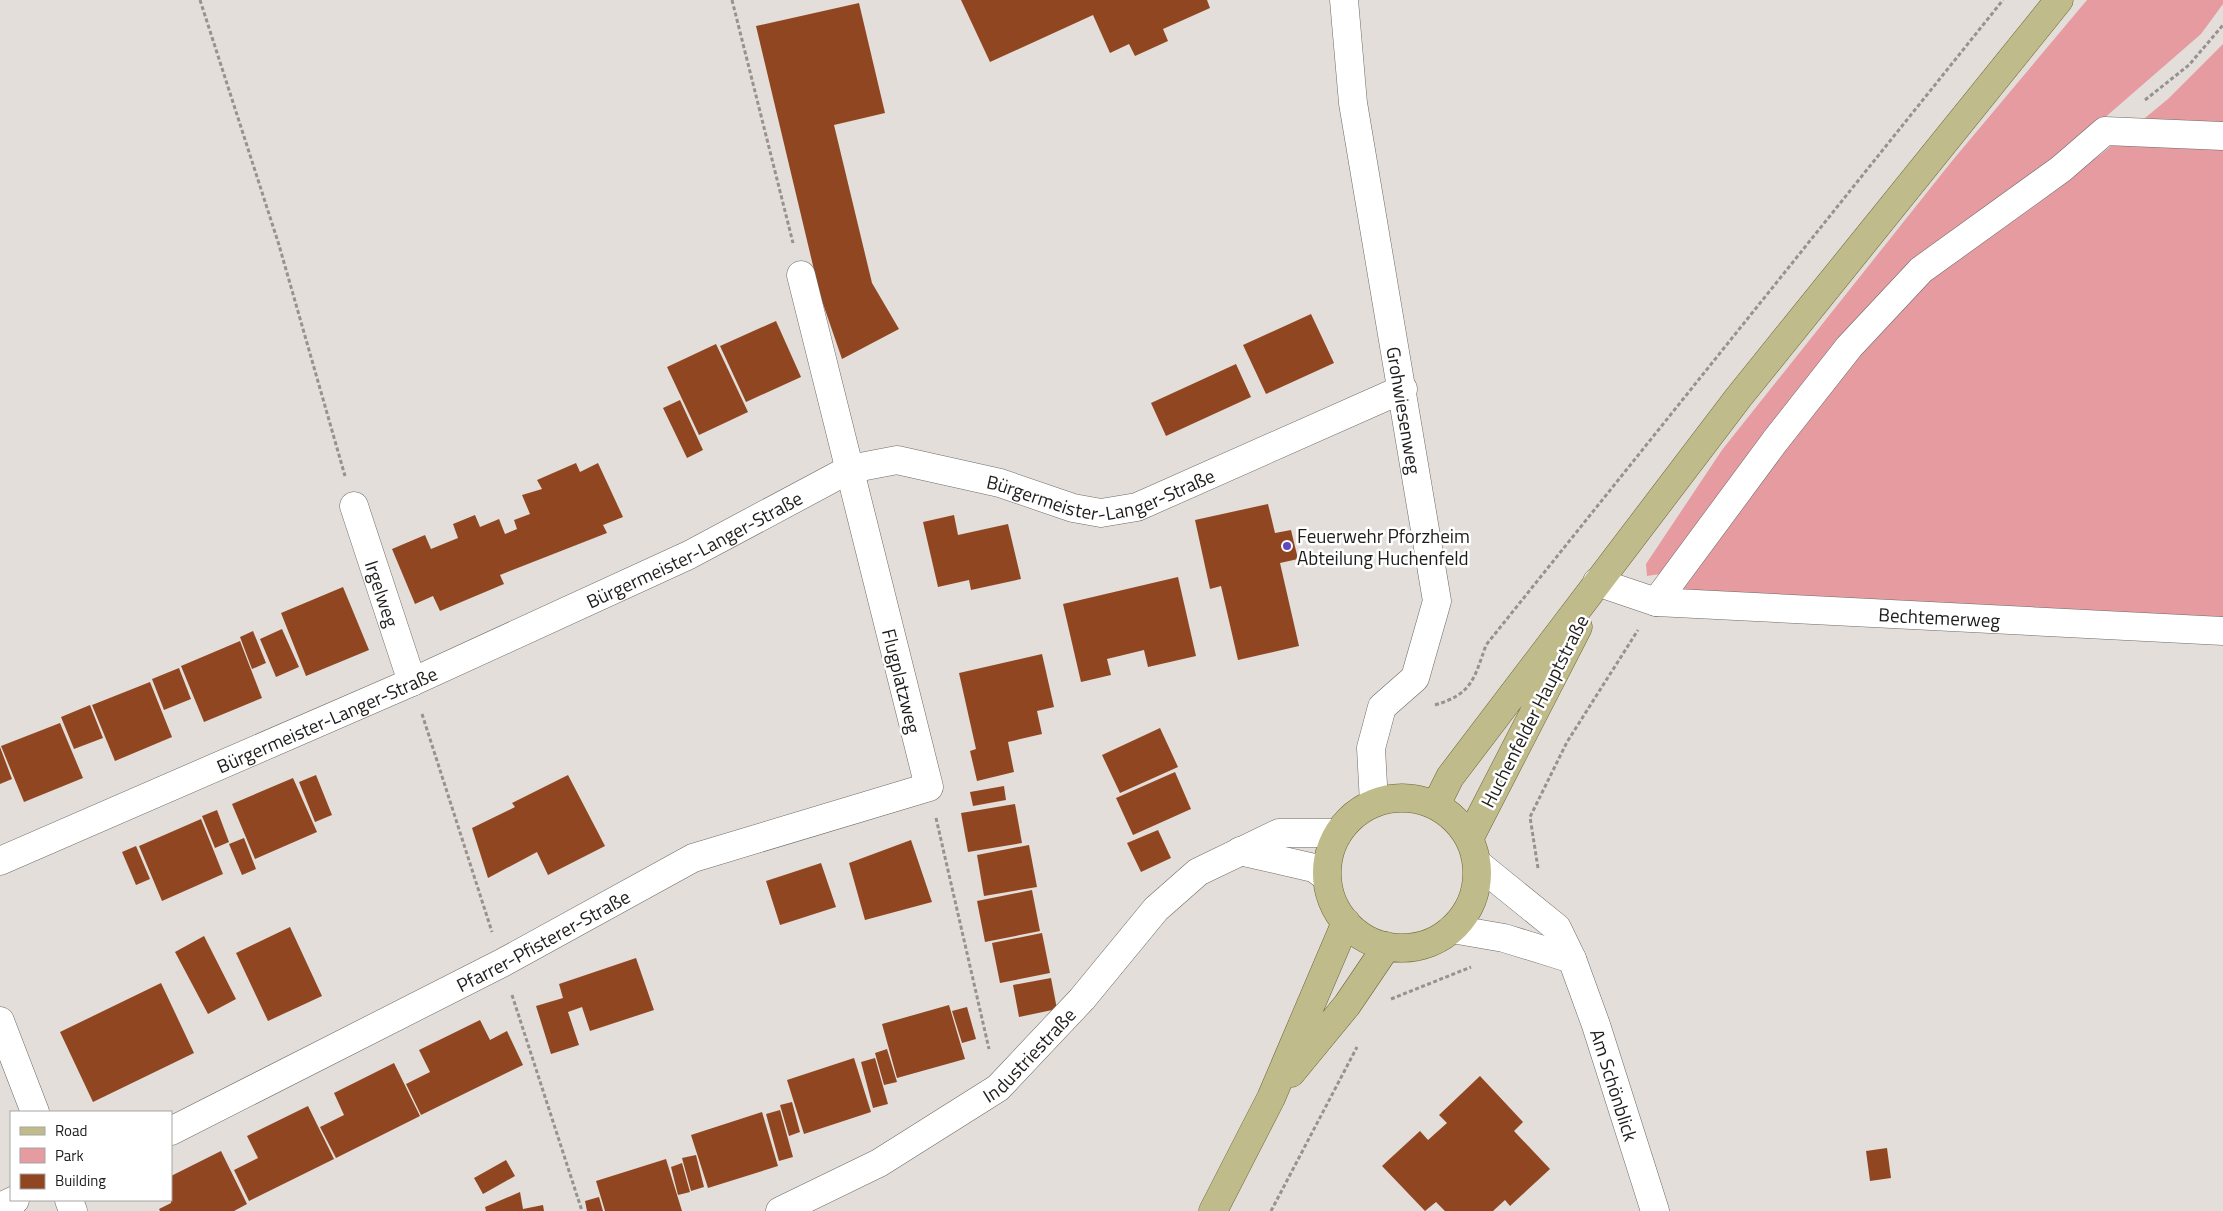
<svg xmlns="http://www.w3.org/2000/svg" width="2223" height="1211" font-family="'Titillium Web',sans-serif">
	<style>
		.green { fill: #e59b9f }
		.building { fill: #904721 }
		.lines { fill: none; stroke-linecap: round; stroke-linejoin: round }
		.minor-casing { stroke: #6e6a66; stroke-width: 29 }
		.major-casing { stroke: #6c6632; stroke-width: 29 }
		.path { stroke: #96928e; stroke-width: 3; stroke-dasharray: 4 2.5; stroke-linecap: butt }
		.minor { stroke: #fff; stroke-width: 28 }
		.major { stroke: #bfbb8b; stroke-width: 28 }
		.poi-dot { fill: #6248c0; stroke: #fff; stroke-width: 2 }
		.labels { text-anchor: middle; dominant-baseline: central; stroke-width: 5; stroke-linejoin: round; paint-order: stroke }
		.street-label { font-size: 19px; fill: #1f1d1b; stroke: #fff }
		.poi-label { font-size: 19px; fill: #1f1d1b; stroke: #fff; text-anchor: start }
	</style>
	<rect width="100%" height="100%" fill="#e3ded9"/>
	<path class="green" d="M 2087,0 L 2223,0 L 2223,4 L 2201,34 L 2071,147 L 1920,256 L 1660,574 L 1647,576 L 1646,564 L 1722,450 L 1952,161 Z
		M 2223,44 L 2223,631 L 1656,602 L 1789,435 L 1930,271 L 2100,155 L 2168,99 Z"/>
	<path class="building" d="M 961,0 L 1207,0 L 1210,8 L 1163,29 L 1168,41 L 1135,56 L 1129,44 L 1110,53 L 1093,15 L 990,62 Z
		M 859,3 L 885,113 L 834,125 L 872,283 L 899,329 L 842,359 L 820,295 L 756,26 Z
		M 1311,314 L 1334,363 L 1266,394 L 1243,345 Z
		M 776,321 L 801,377 L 746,402 L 720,346 Z
		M 716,344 L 748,412 L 699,435 L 667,367 Z
		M 1236,364 L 1251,397 L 1166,436 L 1151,403 Z
		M 680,400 L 703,450 L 687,458 L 663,408 Z
		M 576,463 L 580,472 L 598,463 L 623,517 L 603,525 L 607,533 L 500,575 L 504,584 L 440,611 L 433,596 L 415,604 L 392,549 L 425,535 L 431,549 L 458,538 L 453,524 L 475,515 L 480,527 L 499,519 L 505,534 L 517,529 L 514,520 L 530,514 L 522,495 L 542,489 L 537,480 Z
		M 1268,504 L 1275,533 L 1291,530 L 1298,559 L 1280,563 L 1299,646 L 1238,660 L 1221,586 L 1210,589 L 1195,520 Z
		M 954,515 L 958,535 L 1008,524 L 1021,579 L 971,590 L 969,580 L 938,587 L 923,522 Z
		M 1178,577 L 1196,656 L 1148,667 L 1144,650 L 1107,659 L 1111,675 L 1081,682 L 1063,604 Z
		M 343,587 L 369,650 L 306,676 L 281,613 Z
		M 282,629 L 299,667 L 276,677 L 260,639 Z
		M 253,631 L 266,663 L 252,669 L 240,637 Z
		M 240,641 L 262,698 L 204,722 L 181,666 Z
		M 1042,654 L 1054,707 L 1037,711 L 1042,734 L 1008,742 L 1014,772 L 977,781 L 970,751 L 976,749 L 959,673 Z
		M 179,668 L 191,699 L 164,710 L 152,679 Z
		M 150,682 L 172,737 L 115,761 L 92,705 Z
		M 90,705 L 103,738 L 74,749 L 61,717 Z
		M 60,723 L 83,778 L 24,802 L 1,746 Z
		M 1160,728 L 1178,767 L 1120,793 L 1102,755 Z
		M 0,747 L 12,779 L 0,784 Z
		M 1175,772 L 1191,809 L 1133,835 L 1116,798 Z
		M 316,775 L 332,815 L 315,822 L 299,782 Z
		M 568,775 L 605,846 L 548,875 L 537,852 L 488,878 L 472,828 L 515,807 L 512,803 Z
		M 293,778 L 317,832 L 255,859 L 232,804 Z
		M 1004,786 L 1006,800 L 973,806 L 970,792 Z
		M 1015,804 L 1022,843 L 968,852 L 961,813 Z
		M 217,810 L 229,842 L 215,848 L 202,816 Z
		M 201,819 L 223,874 L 162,901 L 139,846 Z
		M 1158,830 L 1171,858 L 1141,872 L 1127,843 Z
		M 244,838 L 256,869 L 242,875 L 229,844 Z
		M 911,840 L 932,902 L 865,920 L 849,863 Z
		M 1029,845 L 1037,887 L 984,896 L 977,855 Z
		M 136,846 L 150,879 L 136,885 L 122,852 Z
		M 821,863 L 836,907 L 780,925 L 766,881 Z
		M 1032,890 L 1040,931 L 985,942 L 977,901 Z
		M 290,927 L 322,996 L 268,1021 L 236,953 Z
		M 1042,933 L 1050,973 L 1000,983 L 992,943 Z
		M 204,936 L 236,999 L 208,1014 L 175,952 Z
		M 636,958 L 654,1010 L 590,1031 L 582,1007 L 568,1012 L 579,1045 L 551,1054 L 536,1006 L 563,998 L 559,984 Z
		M 1051,978 L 1057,1009 L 1019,1017 L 1013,985 Z
		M 161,983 L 194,1053 L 93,1102 L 60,1032 Z
		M 949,1005 L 965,1059 L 897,1078 L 882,1024 Z
		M 967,1007 L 976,1039 L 962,1043 L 952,1011 Z
		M 480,1020 L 490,1040 L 507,1031 L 523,1065 L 421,1115 L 406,1084 L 430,1072 L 419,1050 Z
		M 887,1049 L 897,1082 L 884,1085 L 875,1053 Z
		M 854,1058 L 871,1112 L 804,1134 L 787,1080 Z
		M 875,1058 L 888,1104 L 873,1108 L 861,1062 Z
		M 394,1063 L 420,1116 L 336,1158 L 320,1127 L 344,1115 L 334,1093 Z
		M 1480,1076 L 1523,1122 L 1514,1131 L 1550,1169 L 1510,1206 L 1505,1200 L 1493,1211 L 1445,1211 L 1436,1202 L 1425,1211 L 1382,1166 L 1420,1131 L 1428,1140 L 1447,1123 L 1439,1115 Z
		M 792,1102 L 800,1132 L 789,1136 L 780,1105 Z
		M 308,1106 L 334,1159 L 249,1201 L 234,1170 L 258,1158 L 247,1136 Z
		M 780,1110 L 793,1157 L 779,1161 L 766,1114 Z
		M 762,1112 L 778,1166 L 708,1188 L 691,1135 Z
		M 1887,1148 L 1891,1178 L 1870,1181 L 1866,1151 Z
		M 221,1151 L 247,1204 L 234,1211 L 160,1211 L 159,1209 L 171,1203 L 171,1176 Z
		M 696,1155 L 704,1187 L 691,1191 L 682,1158 Z
		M 666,1159 L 682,1211 L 605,1211 L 596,1181 Z
		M 506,1160 L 515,1176 L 483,1194 L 474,1178 Z
		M 682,1163 L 690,1192 L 678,1195 L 671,1167 Z
		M 520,1192 L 523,1209 L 543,1205 L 544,1211 L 486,1211 L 485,1207 Z
		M 599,1197 L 603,1211 L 587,1211 L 585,1201 Z"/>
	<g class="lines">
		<defs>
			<g id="minor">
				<path id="s1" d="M 1344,0 L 1353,103 L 1437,601 L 1415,678 L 1382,707 L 1371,748 L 1374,803"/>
				<path id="s2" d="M 354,506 L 412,682"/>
				<path id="s3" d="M 1597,582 L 1656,602 L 2223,631"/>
				<path d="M 1656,602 L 1775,441 L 1849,347 L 1921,270 L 2061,169 L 2105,131 L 2223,136"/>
				<path d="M 1240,851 L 1314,868 L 1325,876"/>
				<path id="s4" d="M 0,861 L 412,682 L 689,555 L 850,469 L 897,460 L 1000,483 L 1073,508 L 1101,513 L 1137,507 L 1403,389"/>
				<path id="s5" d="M 1478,864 L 1557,928 L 1572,959 L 1596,1025 L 1655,1211"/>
				<path d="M 1452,929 L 1504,938 L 1572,959"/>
				<path d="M 0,1021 L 35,1112"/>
				<path id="s6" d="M 171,1131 L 502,963 L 693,858 L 929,787 L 801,275"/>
				<path d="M 69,1200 L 73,1211"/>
				<path d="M 0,1207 L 15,1200"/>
				<path id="s7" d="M 780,1211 L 879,1163 L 998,1088 L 1082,999 L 1156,909 L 1198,872 L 1279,833 L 1338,833"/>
			</g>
			<path id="major" d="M1327 873a75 75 0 1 1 150 0a75 75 0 1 1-150 0Z
				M 1436,805 L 1450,777 L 1738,398 L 2059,0
				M 1469,839 L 1578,627
				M 1291,1073 L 1347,1005 L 1387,946
				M 1213,1211 L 1271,1098 L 1346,922"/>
		</defs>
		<use href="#minor" class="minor-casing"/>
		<use href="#major" class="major-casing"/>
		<path class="path" d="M 200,0 L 279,245 L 345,476
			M 732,0 L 793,243
			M 2145,100 L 2189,65 L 2223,25
			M 1435,705 C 1472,694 1474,679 1486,645 L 2003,0
			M 422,714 L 492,932
			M 936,818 L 989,1049
			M 1538,868 L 1530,817 L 1567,742 L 1638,630
			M 512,995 L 582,1211
			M 1391,999 L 1471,967
			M 1271,1211 L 1357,1047"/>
		<use href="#minor" class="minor"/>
		<use href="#major" class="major"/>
	</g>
	<circle class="poi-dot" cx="1287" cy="546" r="5"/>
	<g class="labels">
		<g class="street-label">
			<text stroke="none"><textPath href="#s1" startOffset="415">Grohwiesenweg</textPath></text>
			<text stroke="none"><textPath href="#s4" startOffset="1196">Bürgermeister-Langer-Straße</textPath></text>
			<text stroke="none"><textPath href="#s4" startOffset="761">Bürgermeister-Langer-Straße</textPath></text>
			<text stroke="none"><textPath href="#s2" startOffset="92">Irgelweg</textPath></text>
			<text stroke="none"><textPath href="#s3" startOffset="346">Bechtemerweg</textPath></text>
			<text transform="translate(902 681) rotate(76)">Flugplatzweg</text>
			<text transform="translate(1534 711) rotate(-63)">Huchenfelder Hauptstraße</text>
			<text stroke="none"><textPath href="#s4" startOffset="356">Bürgermeister-Langer-Straße</textPath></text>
			<text stroke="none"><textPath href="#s6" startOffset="418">Pfarrer-Pfisterer-Straße</textPath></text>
			<text stroke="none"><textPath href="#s7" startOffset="296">Industriestraße</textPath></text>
			<text stroke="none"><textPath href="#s5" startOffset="269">Am Schönblick</textPath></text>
		</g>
		<g class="poi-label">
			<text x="1297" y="535">Feuerwehr Pforzheim<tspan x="1297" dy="22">Abteilung Huchenfeld</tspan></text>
		</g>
	</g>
	<rect x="10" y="1111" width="162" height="90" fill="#ffffff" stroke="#a5a5a4"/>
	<rect x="20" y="1127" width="25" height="8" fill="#bfbb8b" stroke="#a5a5a4"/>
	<text x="55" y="1136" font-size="15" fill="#1f1d1b">Road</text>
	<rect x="20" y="1148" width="25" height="15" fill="#e59b9f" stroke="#a5a5a4"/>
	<text x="55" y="1161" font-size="15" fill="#1f1d1b">Park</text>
	<rect x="20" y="1174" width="25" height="15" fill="#904721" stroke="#a5a5a4"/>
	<text x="55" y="1186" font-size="15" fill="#1f1d1b">Building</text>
</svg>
